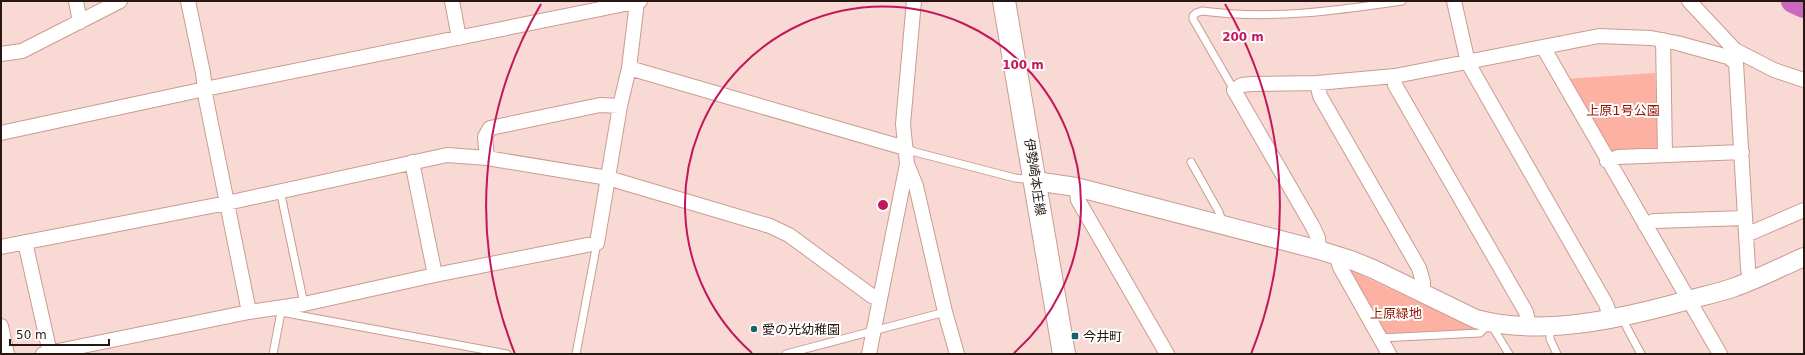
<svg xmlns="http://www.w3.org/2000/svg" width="1805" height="355" font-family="'DejaVu Sans','Noto Sans JP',sans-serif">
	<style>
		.green { fill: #fcb1a2 }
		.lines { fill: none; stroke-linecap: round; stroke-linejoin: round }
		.river { stroke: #cd68c1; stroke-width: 24 }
		.service-casing { stroke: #cb9b92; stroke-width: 9 }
		.minor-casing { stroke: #cb9b92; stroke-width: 16 }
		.tertiary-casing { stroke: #cb9b92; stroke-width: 20 }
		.primary-casing { stroke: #cb9b92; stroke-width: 24 }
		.service { stroke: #fff; stroke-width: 7 }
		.minor { stroke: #fff; stroke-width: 14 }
		.tertiary { stroke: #fff; stroke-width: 18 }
		.primary { stroke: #fff; stroke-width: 22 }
		.ring { fill: none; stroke: #c2185b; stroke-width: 2 }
		.poi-dot { fill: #15616d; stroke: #fff; stroke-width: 1.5 }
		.labels { text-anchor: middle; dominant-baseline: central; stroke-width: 4; stroke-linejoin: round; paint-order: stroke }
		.park-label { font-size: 13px; fill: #8f1602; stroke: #fff }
		.street-label { font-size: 13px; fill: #281613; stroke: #fff }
		.poi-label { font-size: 13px; fill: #281613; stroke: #fff; text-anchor: start }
		.centre { fill: #c2185b; stroke: #fff; stroke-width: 2 }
		.ring-label { font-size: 12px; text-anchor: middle; font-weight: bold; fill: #c2185b; stroke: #fff; stroke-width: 4; stroke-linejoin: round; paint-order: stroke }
	</style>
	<rect width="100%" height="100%" fill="#f8d9d3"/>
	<path class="green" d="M 1655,73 L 1659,145 L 1653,151 L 1612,152 L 1565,79 Z
		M 1348,269 L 1474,328 L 1470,331 L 1384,334 Z"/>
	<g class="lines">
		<path class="river" d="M 1793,1 L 1804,6"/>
		<defs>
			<path id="service" d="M 1234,90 L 1193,19 L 1193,16 L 1196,13 L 1202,11 C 1270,20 1334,11 1402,1
				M 906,148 L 915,152 L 1015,178 L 1033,180
				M 1191,162 L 1219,212 L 1223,224
				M 280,190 L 304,304
				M 280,310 L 281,312 L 507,354
				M 1623,317 L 1627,328 L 1641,354
				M 1550,326 L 1550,339 L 1557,354
				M 1380,338 L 1480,333 L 1490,323 L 1509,354
				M 273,354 L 281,312
				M 576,354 L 597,243
				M 786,354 L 945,312"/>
			<path id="minor" d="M 76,1 L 80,22
				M 188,1 L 203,73 L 206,99 L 249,312
				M 452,1 L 459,38
				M 914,1 L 903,124 L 907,164 L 916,186 L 945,312 L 957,354
				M 1454,1 L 1468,63 L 1606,304 L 1611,319
				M 1689,1 L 1735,50
				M 1663,40 L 1665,154
				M 1543,47 L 1720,354
				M 1,54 L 22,51 L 120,1
				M 1728,57 L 1735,50 L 1774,70 L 1804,80
				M 629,68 L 905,148
				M 1395,76 L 1395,85 L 1526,312 L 1529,326
				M 1317,83 L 1320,96 L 1419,268 L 1423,282 L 1423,294
				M 1,133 L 205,89 L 640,1
				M 487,158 L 485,137 L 490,128 L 600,105 L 620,106
				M 1607,161 L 1618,157 L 1742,152
				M 412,162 L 435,275
				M 1076,187 L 1078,200 L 1167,354
				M 1645,225 L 1654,221 L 1745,218
				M 1746,235 L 1804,210
				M 25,242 L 50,353
				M 1,247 L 227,203 L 447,155 L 487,158 L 608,178 L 770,226 L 789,235 L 872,296 L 879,299
				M 1319,250 L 1318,238 L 1313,227 L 1234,90 L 1242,85 L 1252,84 L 1317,83 L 1395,76 L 1599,36 L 1651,38 L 1677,43 L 1728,57 L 1736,63 L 1748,268 L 1750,281
				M 1336,255 L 1340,267 L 1389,354
				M 1,326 L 7,354
				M 43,354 L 249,312 L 304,304 L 435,275 L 597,243 L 620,106 L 629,68 L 637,2
				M 869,354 L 907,164"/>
			<path id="tertiary" d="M 1035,181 L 1076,187 L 1319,250 L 1351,260 L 1373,269 L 1476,319 C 1542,337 1620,319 1685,301 C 1701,296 1719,293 1735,287 C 1758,279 1781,267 1804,257"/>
			<path id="primary" d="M 1004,1 L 1064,354"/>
		</defs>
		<use href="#service" class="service-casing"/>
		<use href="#minor" class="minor-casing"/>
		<use href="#tertiary" class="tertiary-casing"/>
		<use href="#primary" class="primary-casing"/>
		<use href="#service" class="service"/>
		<use href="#minor" class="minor"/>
		<use href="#tertiary" class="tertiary"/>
		<use href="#primary" class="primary"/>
	</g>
	<g class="ring">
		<path d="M752 353A198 198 0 1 1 1014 353"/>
		<path d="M515 354A397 397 0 0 1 541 4M1225 4A397 397 0 0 1 1251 354"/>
	</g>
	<g class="poi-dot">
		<circle cx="754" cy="329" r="4"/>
		<rect x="1071" y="332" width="8" height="8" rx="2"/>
	</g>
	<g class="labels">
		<g class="park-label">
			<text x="1623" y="110">上原1号公園</text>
			<text x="1396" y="313">上原緑地</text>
		</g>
		<g class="street-label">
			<text transform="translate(1035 177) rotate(81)">伊勢崎本庄線</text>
		</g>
		<g class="poi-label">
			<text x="762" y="329">愛の光幼稚園</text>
			<text x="1083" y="336">今井町</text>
		</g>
	</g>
	<circle cx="883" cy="205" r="6" class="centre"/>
	<g class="ring-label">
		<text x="1243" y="41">200 m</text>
		<text x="1023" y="69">100 m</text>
	</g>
	<rect width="1805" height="355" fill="none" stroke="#281613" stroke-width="4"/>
	<path d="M10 339v6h99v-6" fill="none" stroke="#281613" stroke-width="2"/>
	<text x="16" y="339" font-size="12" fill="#281613" stroke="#ffffff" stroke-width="3" paint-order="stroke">50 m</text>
</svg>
